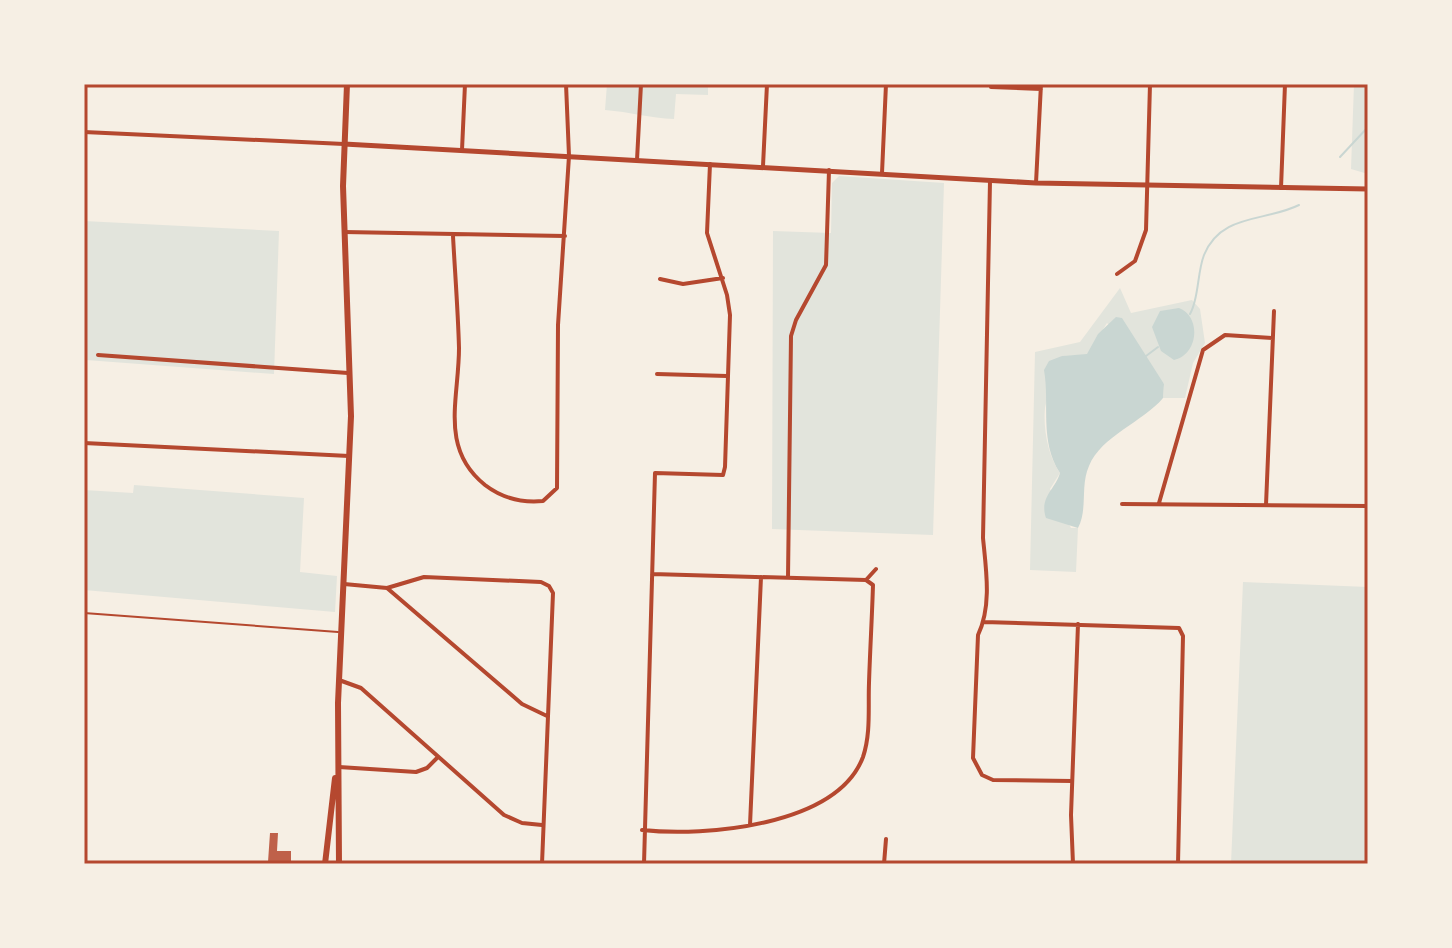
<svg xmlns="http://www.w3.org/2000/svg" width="1452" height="948" font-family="'Varela Round',sans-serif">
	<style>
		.green { fill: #e2e4dc }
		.water { fill: #c9d6d2 }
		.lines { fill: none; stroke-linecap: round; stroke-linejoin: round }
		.stream { stroke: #c9d6d2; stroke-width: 2 }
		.building { fill: #bf614a }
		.service { stroke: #b5482f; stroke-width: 2 }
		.minor { stroke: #b5482f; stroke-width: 4 }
		.tertiary { stroke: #b5482f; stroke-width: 5 }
		.secondary { stroke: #b5482f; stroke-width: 6 }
		.neatline { fill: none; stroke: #b5482f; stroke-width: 3 }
	</style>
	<rect width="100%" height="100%" fill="#f6efe4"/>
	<path class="green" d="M 607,84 L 708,84 L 708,95 L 676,94 L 674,119 C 650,118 630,112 605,110 Z
		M 1354,84 L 1368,84 L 1368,174 L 1351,169 Z
		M 839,176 L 944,183 L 933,535 L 772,529 L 773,231 L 831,233 L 832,183 Z
		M 84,221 L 279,231 L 274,374 L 86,360 L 84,379 Z
		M 1120,288 L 1131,313 L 1192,300 L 1200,309 L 1205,343 L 1193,363 L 1185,398 L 1163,398 L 1164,384 L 1107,323 L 1087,355 L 1062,356 L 1046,382 C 1050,393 1047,398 1045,408 C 1043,429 1048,456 1060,473 L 1050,489 L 1071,528 L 1078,528 L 1076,572 L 1030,570 L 1035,352 L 1080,342 Z
		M 134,485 L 304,498 L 300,572 L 337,576 L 335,612 L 84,590 L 84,490 L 133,493 Z
		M 1243,582 L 1368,587 L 1368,864 L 1231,864 Z"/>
	<path class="water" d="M 1179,308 C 1202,317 1198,355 1174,360 L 1161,351 L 1152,327 L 1160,311 Z
		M 1116,317 L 1122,318 L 1164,384 L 1163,398 C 1143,422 1101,436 1089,466 C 1080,486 1088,509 1078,528 L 1046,518 C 1039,497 1055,490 1060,473 C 1039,441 1050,404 1044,370 L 1049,361 L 1062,356 L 1087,354 L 1098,334 Z"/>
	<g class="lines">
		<path class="stream" d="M 1340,157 L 1368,127
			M 1190,314 C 1199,299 1197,273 1204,255 C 1221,213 1265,222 1299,205
			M 1146,356 L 1158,347"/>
	</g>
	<path class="building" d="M 270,833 L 278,833 L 277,851 L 291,851 L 291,864 L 268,862 Z"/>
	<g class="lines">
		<path class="service" d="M 84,613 L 338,632"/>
		<path class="minor" d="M 641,85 L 669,84
			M 991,87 L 1041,89
			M 84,132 L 344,144
			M 462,150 L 465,84
			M 637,160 L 641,84
			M 763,166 L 767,84
			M 882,173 L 886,84
			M 990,181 L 983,538 C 986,569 992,606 978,635 L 973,758 L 982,775 L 993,780 L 1072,781
			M 1036,183 L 1041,84
			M 1281,188 L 1285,84
			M 344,232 L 565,236
			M 453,236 C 455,273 458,311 459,348 C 459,399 439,448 485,485 C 502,498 522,503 543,501 L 557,488 L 558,325 L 569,156 L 566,84
			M 1117,274 L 1135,261 L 1146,230 L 1150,84
			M 660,279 L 683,284 L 723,278
			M 98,355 L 348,373
			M 657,374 L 727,376
			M 84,443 L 349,456
			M 1159,503 L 1203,350 L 1225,335 L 1273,338
			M 1122,504 L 1368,506
			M 1266,505 L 1274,311
			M 652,574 L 866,580 L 876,569
			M 788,578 L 791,336 L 796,320 L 826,265 L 829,170
			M 344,584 L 387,588 L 424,577 L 541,582 L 549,586 L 553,593 L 542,864
			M 387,588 L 522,704 L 547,716
			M 984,622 L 1179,628 L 1183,636 L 1178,864
			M 339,680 L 361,688 L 504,815 L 522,823 L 542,825
			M 339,767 L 416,772 L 427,768 L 437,758
			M 750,825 L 761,577
			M 642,830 C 705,837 837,826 863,757 C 871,733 868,708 869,683 C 870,651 872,618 873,585 L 866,580
			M 644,864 L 655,473 L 723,475 L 725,467 L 730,315 L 727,295 L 707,233 L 710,164
			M 884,864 L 886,839
			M 1073,864 L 1071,815 L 1078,624"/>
		<path class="tertiary" d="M 344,144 L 1036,183 L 1368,189"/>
		<path class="secondary" d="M 325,864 L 335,778
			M 339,864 L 338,703 L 351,416 L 343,186 L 347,84"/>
	</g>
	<rect width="1452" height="948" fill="none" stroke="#f6efe4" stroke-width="172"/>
	<rect x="86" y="86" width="1280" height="776" class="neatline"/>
</svg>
